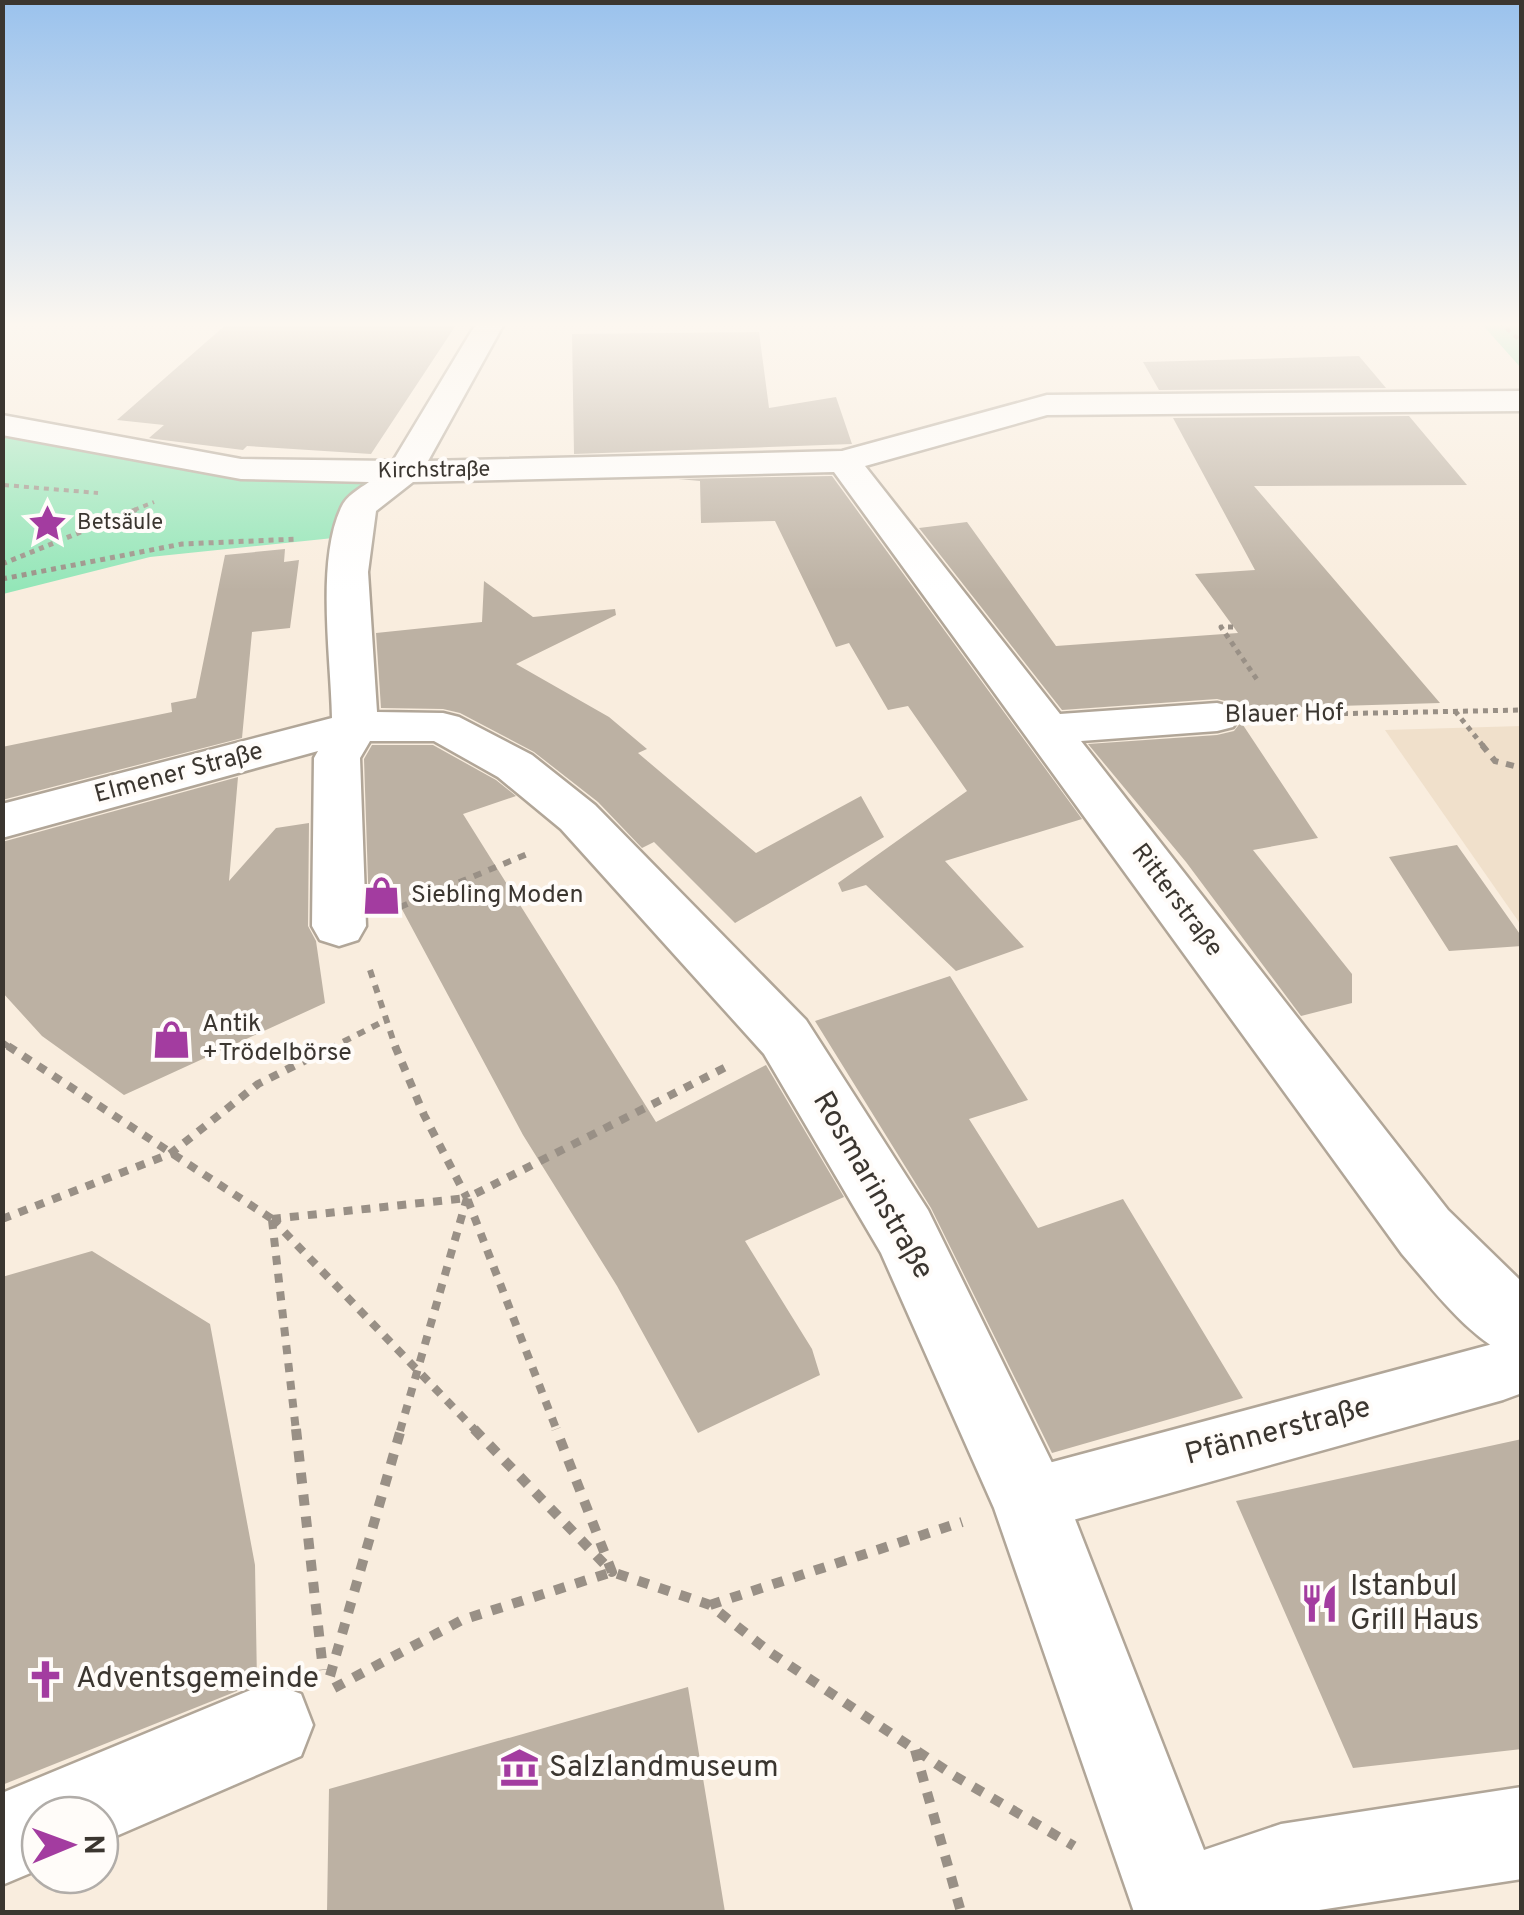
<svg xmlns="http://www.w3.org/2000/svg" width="1524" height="1915" font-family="Overpass,sans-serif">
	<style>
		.built { fill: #f0e0cb }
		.green { fill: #93e6b8 }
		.building { fill: #bcb1a3 }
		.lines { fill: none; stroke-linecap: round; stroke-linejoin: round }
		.pedestrian-casing { stroke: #b1a698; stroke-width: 5 }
		.minor-casing { stroke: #b1a698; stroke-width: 5 }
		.path-far4 { stroke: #999086; stroke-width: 4; stroke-dasharray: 5 5; stroke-linecap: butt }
		.path-far3 { stroke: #999086; stroke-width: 5; stroke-dasharray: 5 5; stroke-linecap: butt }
		.path-far2 { stroke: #999086; stroke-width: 6; stroke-dasharray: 8 8; stroke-linecap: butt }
		.path-far1 { stroke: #999086; stroke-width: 8; stroke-dasharray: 9 9; stroke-linecap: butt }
		.path { stroke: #999086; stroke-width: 10; stroke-dasharray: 11 11; stroke-linecap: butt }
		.pedestrian { fill: #fff; fill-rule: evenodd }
		.minor { fill: #fff; fill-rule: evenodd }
		.labels { text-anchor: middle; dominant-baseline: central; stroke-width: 8; stroke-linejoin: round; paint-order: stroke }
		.far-street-label { font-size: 22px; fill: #3b3630; stroke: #fffcf9 }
		.far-poi-label { font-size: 22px; fill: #3b3630; stroke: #fffcf9; text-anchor: start }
		.street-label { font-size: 25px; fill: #3b3630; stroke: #fffcf9 }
		.poi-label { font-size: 25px; fill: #3b3630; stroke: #fffcf9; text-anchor: start }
		.near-street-label { font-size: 30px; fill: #3b3630; stroke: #fffcf9 }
		.near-poi-label { font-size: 30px; fill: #3b3630; stroke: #fffcf9; text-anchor: start }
	</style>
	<rect width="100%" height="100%" fill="#f9edde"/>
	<path class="built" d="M 1521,726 L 1522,726 L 1521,925 L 1385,730 Z"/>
	<path class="green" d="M 1480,322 L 1521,322 L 1521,368 Z
		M 3,437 L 64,441 L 374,482 L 343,537 L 150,557 L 3,594 Z"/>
	<path class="building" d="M 229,322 L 458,322 L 371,454 L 247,446 L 243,450 L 155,439 L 149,438 L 164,425 L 117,420 Z
		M 759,332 L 769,408 L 836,397 L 852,444 L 574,454 L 572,334 Z
		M 1359,356 L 1386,388 L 1159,390 L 1143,362 Z
		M 1409,416 L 1467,485 L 1254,486 L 1440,703 L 1239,709 L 1234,703 L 1217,699 L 1062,710 L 919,528 L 967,522 L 1056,646 L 1238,633 L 1195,574 L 1255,570 L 1173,418 Z
		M 832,476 L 1082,819 L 945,861 L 1024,947 L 956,971 L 866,885 L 842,892 L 838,883 L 967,791 L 908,706 L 888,710 L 849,643 L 836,647 L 775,521 L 701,523 L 700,481 L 678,479 Z
		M 285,549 L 284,562 L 299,560 L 290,628 L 252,632 L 242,738 L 2,800 L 2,747 L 172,712 L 171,703 L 196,698 L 225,555 Z
		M 484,581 L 533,617 L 615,609 L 616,615 L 516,664 L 609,717 L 647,749 L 638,753 L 756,853 L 861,796 L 884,837 L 735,923 L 654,842 L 642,848 L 598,802 L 534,752 L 460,713 L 443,709 L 381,708 L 376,633 L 482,622 Z
		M 1241,722 L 1318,838 L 1253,850 L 1352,974 L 1352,1003 L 1301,1016 L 1186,862 L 1088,744 L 1217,735 L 1234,731 Z
		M 372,745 L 433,745 L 496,780 L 516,796 L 463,814 L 656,1122 L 766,1065 L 844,1197 L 745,1241 L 812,1349 L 820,1375 L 698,1433 L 617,1286 L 523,1135 L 397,900 L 369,910 L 364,759 Z
		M 238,777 L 229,881 L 276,828 L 309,823 L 308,926 L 316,941 L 325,1003 L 124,1095 L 42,1036 L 2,992 L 2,842 Z
		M 1457,845 L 1522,937 L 1522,946 L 1449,951 L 1389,857 Z
		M 950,976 L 1028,1100 L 969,1119 L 1038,1228 L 1123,1199 L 1243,1398 L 1052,1453 L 931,1208 L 815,1021 Z
		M 92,1251 L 210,1324 L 255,1565 L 257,1683 L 2,1785 L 2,1277 Z
		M 1522,1439 L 1522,1749 L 1353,1768 L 1236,1501 Z
		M 688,1687 L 725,1912 L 327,1912 L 329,1789 Z"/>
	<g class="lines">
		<defs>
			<path id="pedestrian" d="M 1522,1328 L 1522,1393 L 1503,1400 L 1030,1532 L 1008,1522 L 998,1500 L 1008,1478 L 1030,1468 L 1489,1345 Z"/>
			<path id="minor" d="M 477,322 L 505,322 L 428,461 L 842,451 L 1047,395 L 1522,391 L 1522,411 L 1047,415 L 865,466 L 1060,714 L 1217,703 L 1233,707 L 1240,717 L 1233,727 L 1217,731 L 1081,741 L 1448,1210 L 1522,1282 L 1522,1362 C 1471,1342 1437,1294 1402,1254 L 834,472 L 413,482 L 376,511 L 368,572 L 377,712 L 443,713 L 459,717 L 532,755 L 595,805 L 806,1020 L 928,1210 L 1057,1473 L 1204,1850 L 1281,1824 L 1522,1787 L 1522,1879 L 1306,1912 L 1134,1912 L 994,1508 L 881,1253 L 764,1054 L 561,829 L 498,777 L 434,741 L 370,741 L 360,758 L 366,926 L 358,940 L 339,946 L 320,940 L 312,926 L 314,758 L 318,751 L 2,838 L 2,804 L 332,718 C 331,658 316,562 341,508 C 346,496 359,489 369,482 L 241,479 L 2,435 L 2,415 L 241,459 L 393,461 Z
				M 270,1682 L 301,1694 L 313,1725 L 301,1756 L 100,1843 L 100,1815 L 40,1815 L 40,1869 L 2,1885 L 2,1793 Z"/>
		</defs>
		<use href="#pedestrian" class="pedestrian-casing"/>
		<use href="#minor" class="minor-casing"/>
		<path class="path-far4" d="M 1499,322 L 1522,342
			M 4,485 L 98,493
			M 134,510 L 154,502"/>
		<path class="path-far3" d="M 2,564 L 140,508
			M 2,579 L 182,544 L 298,539
			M 1233,627 L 1221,627 L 1258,681
			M 1455,711 L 1484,747
			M 1273,715 L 1522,710"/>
		<path class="path-far2" d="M 1482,745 L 1495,761 L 1522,768
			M 400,907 L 532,852
			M 370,970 L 396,1049
			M 2,1042 L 12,1049
			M 329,1049 L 384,1021"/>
		<path class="path-far1" d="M 8,1046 L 272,1219
			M 395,1046 L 424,1115 L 467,1198
			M 2,1219 L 170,1154 L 258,1084 L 334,1046
			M 272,1219 L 476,1431
			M 272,1219 L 467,1198 L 557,1431
			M 272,1220 L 296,1431
			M 400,1431 L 467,1198 L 730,1065"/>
		<path class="path" d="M 296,1429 L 323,1670
			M 474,1429 L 612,1572 L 556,1429
			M 710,1605 L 962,1522
			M 330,1676 L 401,1429
			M 334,1688 L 462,1620 L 612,1572 L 710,1605 L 771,1653 L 953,1775 L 1074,1846
			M 915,1750 L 961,1912"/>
		<use href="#pedestrian" class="pedestrian"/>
		<use href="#minor" class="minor"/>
	</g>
	<linearGradient id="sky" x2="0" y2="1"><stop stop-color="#9ac2ed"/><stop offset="0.55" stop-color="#fcf7f0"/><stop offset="1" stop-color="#fcf7f0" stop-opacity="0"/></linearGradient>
	<rect width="1524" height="590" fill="url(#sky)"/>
	<defs>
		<symbol id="sight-bare" viewBox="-9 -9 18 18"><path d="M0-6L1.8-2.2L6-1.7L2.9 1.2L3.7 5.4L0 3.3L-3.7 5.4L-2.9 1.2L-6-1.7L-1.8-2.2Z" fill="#a33ca0" stroke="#fffcf9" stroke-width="2.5" paint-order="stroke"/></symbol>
		<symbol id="shop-bare" viewBox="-9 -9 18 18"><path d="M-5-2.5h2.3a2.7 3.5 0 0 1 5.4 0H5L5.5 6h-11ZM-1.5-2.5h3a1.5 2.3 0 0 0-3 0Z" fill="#a33ca0" stroke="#fffcf9" stroke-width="2.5" paint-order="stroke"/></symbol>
		<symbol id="restaurant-bare" viewBox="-9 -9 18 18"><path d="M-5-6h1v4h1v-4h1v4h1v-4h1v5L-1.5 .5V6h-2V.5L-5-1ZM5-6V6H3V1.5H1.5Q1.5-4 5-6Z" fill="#a33ca0" stroke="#fffcf9" stroke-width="2.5" paint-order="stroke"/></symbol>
		<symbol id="church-bare" viewBox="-9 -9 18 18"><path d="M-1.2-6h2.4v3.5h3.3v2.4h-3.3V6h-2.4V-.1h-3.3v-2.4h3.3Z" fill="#a33ca0" stroke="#fffcf9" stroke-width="2.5" paint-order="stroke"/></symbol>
		<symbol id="museum-bare" viewBox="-9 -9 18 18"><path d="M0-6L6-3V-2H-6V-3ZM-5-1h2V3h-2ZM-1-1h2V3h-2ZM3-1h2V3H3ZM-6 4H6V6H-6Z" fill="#a33ca0" stroke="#fffcf9" stroke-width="2.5" paint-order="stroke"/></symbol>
	</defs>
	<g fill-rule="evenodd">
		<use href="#sight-bare" x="20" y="496" width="55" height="55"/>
		<use href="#shop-bare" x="354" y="868" width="55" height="55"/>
		<use href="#shop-bare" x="144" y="1012" width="55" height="55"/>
		<use href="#restaurant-bare" x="1292" y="1576" width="55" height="55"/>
		<use href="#church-bare" x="18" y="1652" width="55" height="55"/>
		<use href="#museum-bare" x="492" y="1740" width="55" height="55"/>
	</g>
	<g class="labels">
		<g class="far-street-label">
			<text transform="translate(434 471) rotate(-1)">Kirchstraße</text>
		</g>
		<g class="far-poi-label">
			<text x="77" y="523">Betsäule</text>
		</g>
		<g class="street-label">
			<text transform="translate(1284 715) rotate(-1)">Blauer Hof</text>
			<text transform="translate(179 774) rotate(-15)">Elmener Straße</text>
			<text transform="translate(1176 901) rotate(53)">Ritterstraße</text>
		</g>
		<g class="poi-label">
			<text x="411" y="896">Siebling Moden</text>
			<text x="202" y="1025">Antik<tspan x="202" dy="29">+Trödelbörse</tspan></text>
		</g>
		<g class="near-street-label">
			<text transform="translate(872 1186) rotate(60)">Rosmarinstraße</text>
			<text transform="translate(1278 1432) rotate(-15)">Pfännerstraße</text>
		</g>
		<g class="near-poi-label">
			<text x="1350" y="1587">Istanbul<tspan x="1350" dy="34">Grill Haus</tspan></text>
			<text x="76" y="1679">Adventsgemeinde</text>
			<text x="549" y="1768">Salzlandmuseum</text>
		</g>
	</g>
	<rect width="1524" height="1915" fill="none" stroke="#3b3630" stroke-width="10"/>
	<g transform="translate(70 1845) rotate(89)"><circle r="48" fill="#fffcf9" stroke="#b1ada9" stroke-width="2.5"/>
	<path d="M0-8L18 38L0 25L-18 38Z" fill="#a33ca0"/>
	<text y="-15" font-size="28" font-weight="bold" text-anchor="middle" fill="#3b3630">N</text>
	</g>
</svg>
